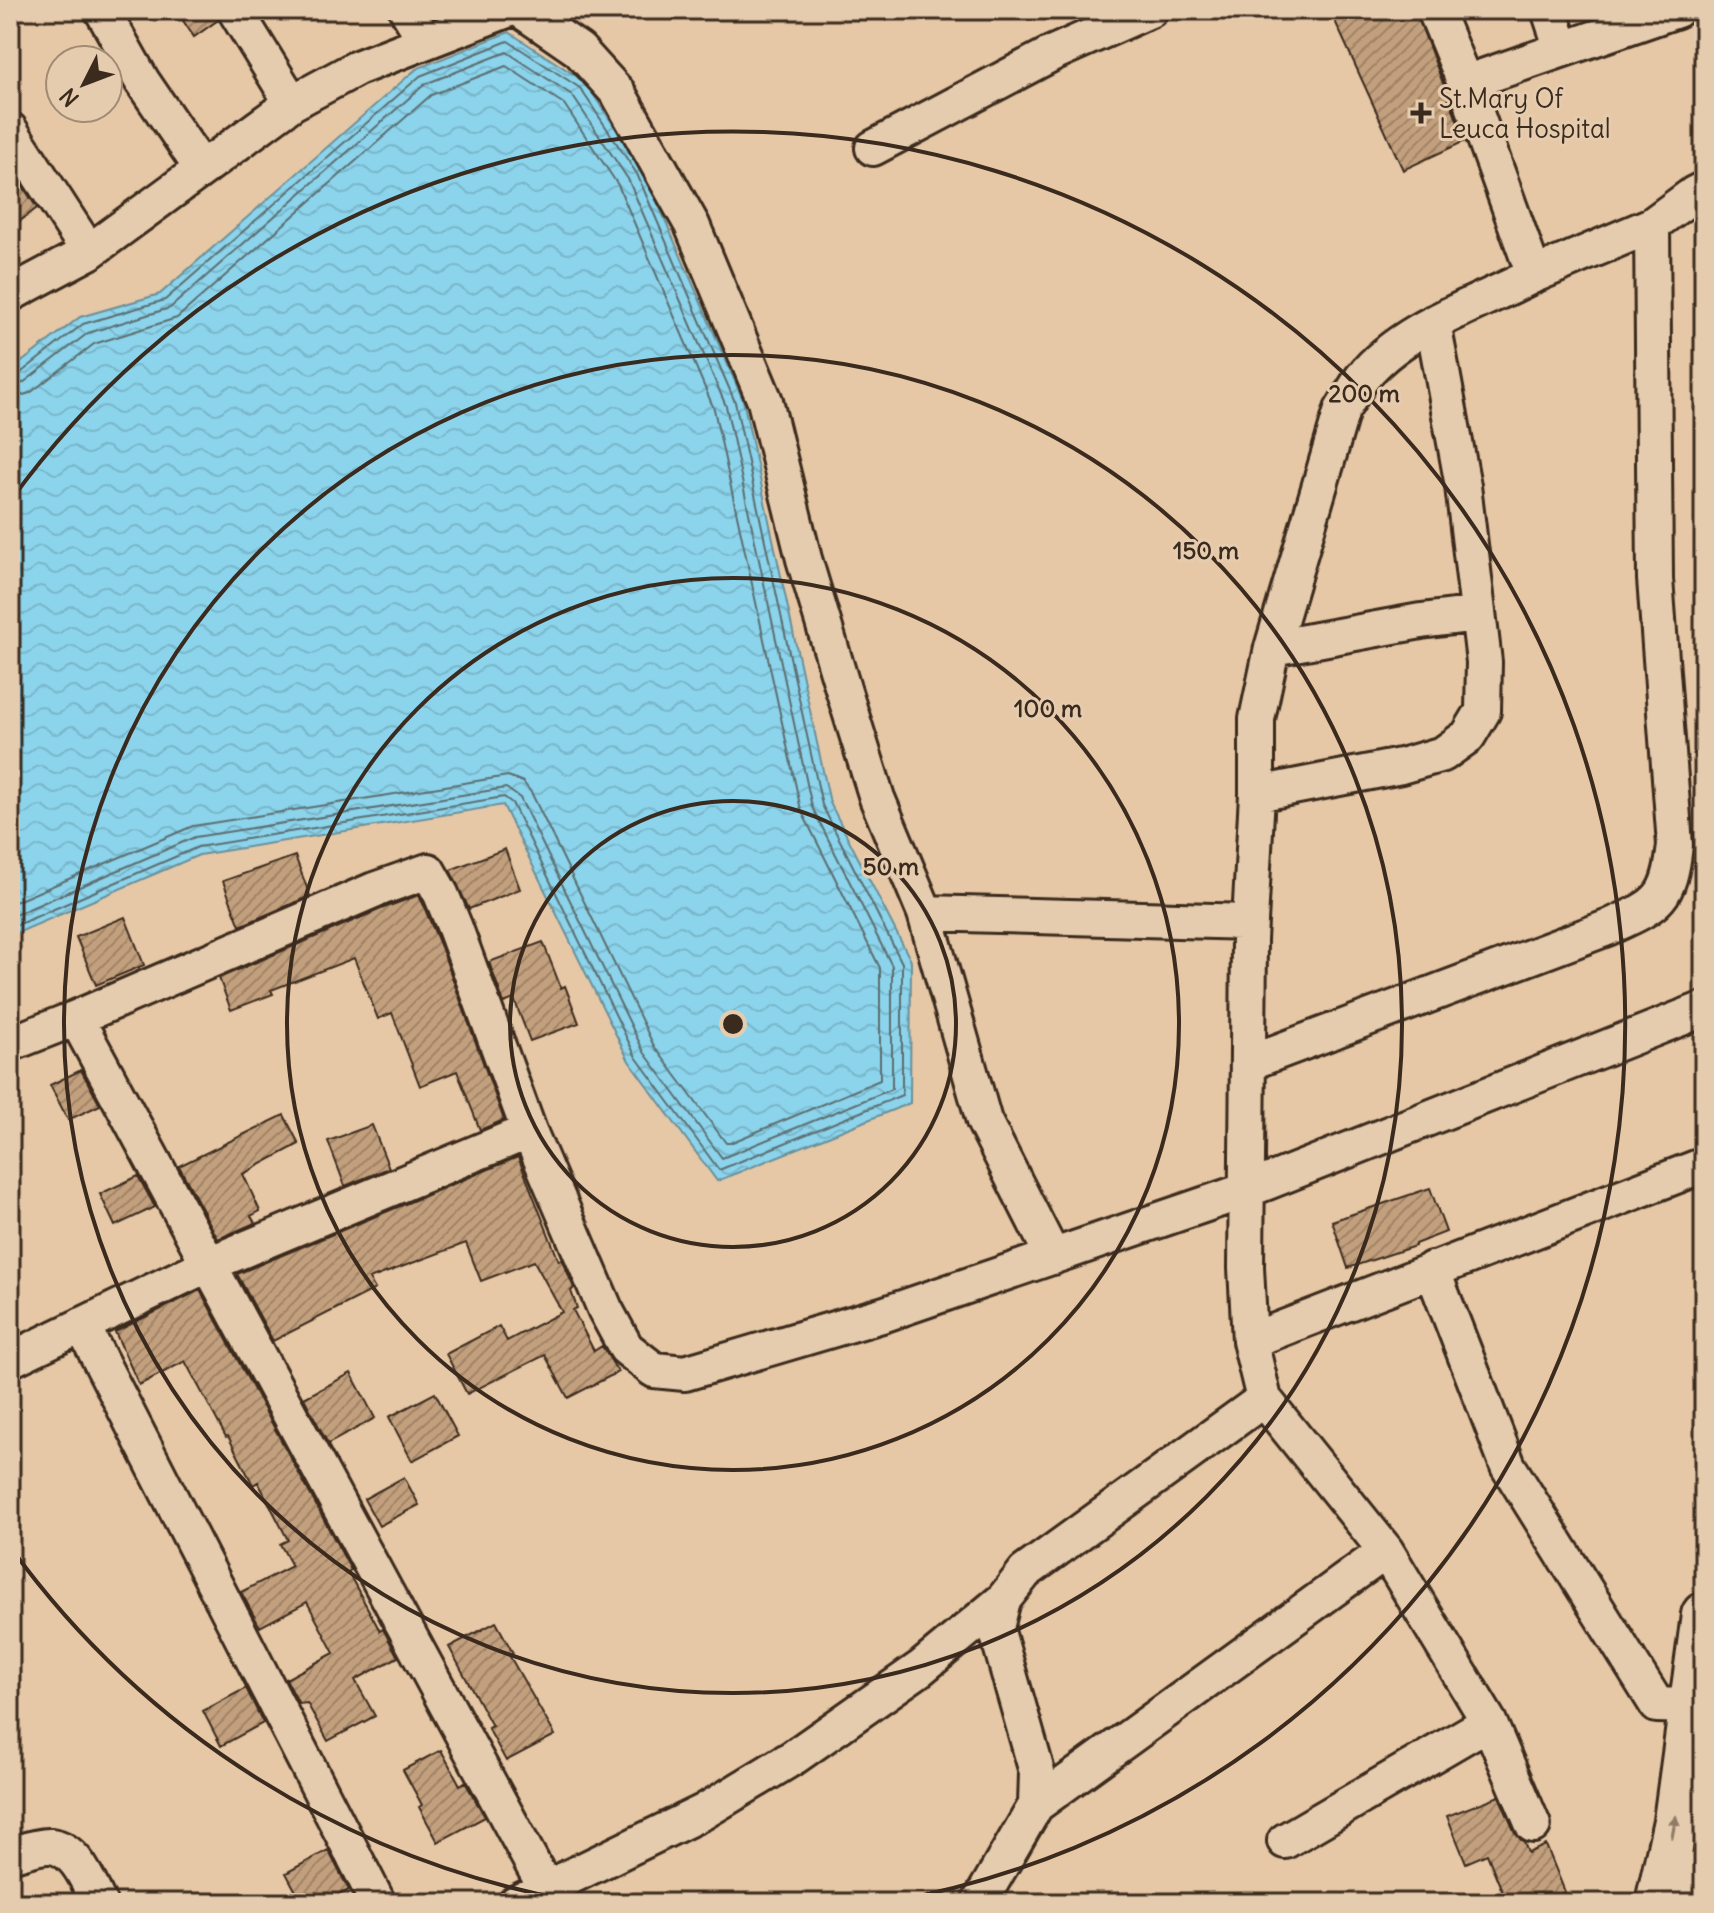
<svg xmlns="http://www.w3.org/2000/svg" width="1714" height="1913" font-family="Delius,sans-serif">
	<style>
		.water { fill: url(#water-waves); stroke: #6b909a; stroke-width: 2 }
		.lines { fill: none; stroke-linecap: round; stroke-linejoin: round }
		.shore { stroke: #5b6e70; stroke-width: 2 }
		.building { fill: url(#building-hatch); stroke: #3b2a1e; stroke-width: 2 }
		.minor-casing { stroke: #3b2a1e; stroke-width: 40 }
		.primary-casing { stroke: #3b2a1e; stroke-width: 50 }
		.minor { stroke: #e6ccae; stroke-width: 34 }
		.primary { stroke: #e6ccae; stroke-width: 44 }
		.oneway { fill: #907b66 }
		.ring { fill: none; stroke: #3b2a1e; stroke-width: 4 }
		.poi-dot { fill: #3b2a1e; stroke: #e6ccae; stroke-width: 3 }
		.labels { text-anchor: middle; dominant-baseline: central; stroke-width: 6; stroke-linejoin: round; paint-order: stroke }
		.poi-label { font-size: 26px; fill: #3b2a1e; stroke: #e6ccae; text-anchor: start }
		.centre { fill: #3b2a1e; stroke: #e6ccae; stroke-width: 4 }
		.ring-label { font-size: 24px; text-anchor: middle; font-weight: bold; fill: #3b2a1e; stroke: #e6ccae; stroke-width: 6; stroke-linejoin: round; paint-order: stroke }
	</style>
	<defs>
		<pattern id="water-waves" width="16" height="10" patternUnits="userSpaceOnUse" patternTransform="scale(2)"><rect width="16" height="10" fill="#8bd4ec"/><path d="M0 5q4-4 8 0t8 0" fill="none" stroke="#79b6ca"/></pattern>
		<pattern id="building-hatch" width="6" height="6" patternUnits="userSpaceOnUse" patternTransform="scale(2)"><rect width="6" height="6" fill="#c3a07d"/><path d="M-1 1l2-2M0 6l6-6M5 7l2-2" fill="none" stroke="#a08366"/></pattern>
	</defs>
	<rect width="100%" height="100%" fill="#e6c8a6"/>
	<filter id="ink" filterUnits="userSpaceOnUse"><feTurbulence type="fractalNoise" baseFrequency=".0125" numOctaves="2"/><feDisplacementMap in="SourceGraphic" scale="16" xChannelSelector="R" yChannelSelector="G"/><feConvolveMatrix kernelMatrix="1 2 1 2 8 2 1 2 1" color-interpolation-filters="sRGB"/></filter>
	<g filter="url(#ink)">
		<path class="water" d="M 509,32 L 585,82 L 644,171 L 743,400 L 830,803 L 911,961 L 910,1103 L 717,1181 L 629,1061 L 503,805 L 199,855 L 10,936 L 10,371 L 80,317 L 160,294 L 416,69 Z"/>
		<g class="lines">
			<path class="shore" d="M 10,376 L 18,375 L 83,324 L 165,300 L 420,76 L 508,41 L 580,88 L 637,174 L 735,402 L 822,805 L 902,963 L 902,1095 L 719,1170 L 636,1057 L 512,803 L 504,797 L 198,847 L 10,928
				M 10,386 L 23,383 L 88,333 L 170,308 L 425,84 L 507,52 L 572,95 L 628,179 L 726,406 L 812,807 L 892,966 L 892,1089 L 722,1158 L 644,1052 L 520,798 L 506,788 L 195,837 L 10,917
				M 10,399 L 30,393 L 94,344 L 177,318 L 431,95 L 506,66 L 564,104 L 618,185 L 714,409 L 801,810 L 880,968 L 880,1080 L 730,1143 L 726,1143 L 654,1046 L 531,792 L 523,782 L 508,776 L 193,826 L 10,904"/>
		</g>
		<path class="building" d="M 176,10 L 215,10 L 218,20 L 194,37 Z
			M 1330,10 L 1415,10 L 1465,141 L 1403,170 Z
			M 10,167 L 37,208 L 10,229 Z
			M 505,849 L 520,889 L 469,909 L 450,870 Z
			M 295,856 L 310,896 L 240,926 L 223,881 Z
			M 419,895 L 441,947 L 504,1120 L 480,1130 L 457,1071 L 420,1086 L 392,1013 L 378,1019 L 354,958 L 271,990 L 273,994 L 231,1010 L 219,978 L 381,909 Z
			M 125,917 L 144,965 L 96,985 L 76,937 Z
			M 543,942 L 561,988 L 565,986 L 579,1023 L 530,1041 L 514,999 L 504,1003 L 489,962 Z
			M 81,1070 L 100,1105 L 68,1120 L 50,1085 Z
			M 284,1115 L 299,1144 L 243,1174 L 260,1211 L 251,1216 L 255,1223 L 218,1239 L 179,1166 Z
			M 372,1125 L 389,1168 L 345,1186 L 328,1141 Z
			M 518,1157 L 559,1261 L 562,1259 L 574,1288 L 571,1291 L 577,1308 L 573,1310 L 594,1351 L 602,1346 L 618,1372 L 568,1398 L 545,1355 L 467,1394 L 446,1354 L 499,1326 L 507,1341 L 562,1312 L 534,1261 L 481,1281 L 466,1243 L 369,1279 L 375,1289 L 273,1341 L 237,1274 Z
			M 138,1176 L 155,1207 L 115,1226 L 100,1194 Z
			M 1430,1188 L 1446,1232 L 1415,1244 L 1415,1246 L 1348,1268 L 1332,1221 Z
			M 200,1290 L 351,1570 L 348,1572 L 380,1631 L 383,1629 L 398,1657 L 355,1680 L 375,1716 L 328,1741 L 307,1703 L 299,1704 L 286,1679 L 334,1653 L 307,1602 L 260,1627 L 241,1592 L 292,1566 L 280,1544 L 288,1540 L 258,1482 L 253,1485 L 228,1436 L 226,1437 L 185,1361 L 139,1385 L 115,1332 Z
			M 351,1373 L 375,1418 L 328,1444 L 304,1398 Z
			M 435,1393 L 458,1436 L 412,1461 L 389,1417 Z
			M 404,1477 L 419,1505 L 379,1526 L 364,1499 Z
			M 496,1622 L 513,1653 L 509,1655 L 555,1735 L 506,1761 L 488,1728 L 492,1726 L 449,1647 Z
			M 246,1688 L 263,1723 L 221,1746 L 203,1711 Z
			M 441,1750 L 460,1785 L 465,1782 L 485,1817 L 438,1842 L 419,1807 L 422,1805 L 403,1770 Z
			M 1499,1796 L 1515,1833 L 1524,1842 L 1528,1853 L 1546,1845 L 1565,1892 L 1537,1903 L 1507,1903 L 1487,1854 L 1466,1863 L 1447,1816 Z
			M 328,1850 L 349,1890 L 324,1903 L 302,1903 L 286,1873 Z"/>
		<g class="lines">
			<defs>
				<path id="minor" d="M 102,10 L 142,81 L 202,169
					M 235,10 L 292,103
					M 407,10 L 425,40
					M 521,10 L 579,50 L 618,93 L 692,225 L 765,401 L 804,559 L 844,692 L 877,798 L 925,913 L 984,1121 L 1053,1257
					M 1549,10 L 1562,49
					M 1465,83 L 1677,10
					M 10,130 L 89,252
					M 873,148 L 1053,53 L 1150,10
					M 1534,275 L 1652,225 L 1694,194 L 1704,189
					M 10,294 L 89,252 L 292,103 L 357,68 L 507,10
					M 1272,648 L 1421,621 L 1478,614
					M 1257,794 L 1401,766 L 1443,754 L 1468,736 L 1483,711 L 1484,662 L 1463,486 L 1433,323
					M 925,913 L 1250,922
					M 76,1018 L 374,890 L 428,871 L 441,894 L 455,928 L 529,1131 L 605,1309 L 626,1348 L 654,1370 L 685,1373 L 885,1314 L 1247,1190 L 1704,1009
					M 10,1044 L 76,1018 L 546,1889
					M 1248,1063 L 1607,928 C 1657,905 1669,902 1675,845 L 1655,579 L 1652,225
					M 1432,1269 L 1508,1466 L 1657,1705 L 1690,1706
					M 82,1325 L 378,1903
					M 1250,1341 L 1704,1165
					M 10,1360 L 209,1264 L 529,1131
					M 1264,1399 L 1386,1551 L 1489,1722 L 1533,1825
					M 1036,1805 L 1386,1551
					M 1285,1841 L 1489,1722
					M 13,1854 C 24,1851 40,1845 51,1846 C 77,1849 89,1884 99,1903
					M 516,1903 L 703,1812 L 794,1757 L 921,1668 L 1003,1600
					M 979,1903 L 1036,1805 L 1037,1772 L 996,1628 L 1003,1600 L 1025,1572 L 1264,1399 L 1250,1341 L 1246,1268 L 1249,940 L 1257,794 L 1257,719 L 1272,648 L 1342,410 C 1349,399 1355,388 1362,378 C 1401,328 1478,304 1534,275 L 1465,83 L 1435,10"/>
				<path id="primary" d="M 1658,1903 L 1676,1821 L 1704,1615
					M 1701,1903 L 1704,1872"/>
			</defs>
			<use href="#minor" class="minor-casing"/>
			<use href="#primary" class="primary-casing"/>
			<use href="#minor" class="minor"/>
			<use href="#primary" class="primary"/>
		</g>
		<defs><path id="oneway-solid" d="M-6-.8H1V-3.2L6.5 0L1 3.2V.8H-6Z" transform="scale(2)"/></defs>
		<use class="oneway" href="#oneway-solid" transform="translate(1674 1827) rotate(-79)"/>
	</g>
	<g class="ring">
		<circle cx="733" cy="1024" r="223"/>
		<circle cx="733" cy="1024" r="446"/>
		<circle cx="733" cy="1024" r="669"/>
		<path d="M578 1902A892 892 0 0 1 11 1548M11 500A892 892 0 1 1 888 1902"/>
	</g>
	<path class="poi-dot" d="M1417 101h8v8h8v8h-8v8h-8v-8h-8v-8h8z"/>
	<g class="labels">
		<g class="poi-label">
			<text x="1439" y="98">St.Mary Of<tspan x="1439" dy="30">Leuca Hospital</tspan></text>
		</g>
	</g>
	<circle cx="733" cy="1024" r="12" class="centre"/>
	<g class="ring-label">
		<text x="1364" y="402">200 m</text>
		<text x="1206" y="559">150 m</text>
		<text x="1048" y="717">100 m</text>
		<text x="891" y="875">50 m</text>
	</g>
	<rect width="1714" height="1913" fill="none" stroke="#e6ccae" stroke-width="40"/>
	<rect x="20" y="20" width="1674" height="1873" fill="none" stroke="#3b2a1e" stroke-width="3" filter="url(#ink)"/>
	<g transform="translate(84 84) rotate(228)"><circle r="38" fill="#e6ccae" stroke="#a28b74" stroke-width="2"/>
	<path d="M0-6L14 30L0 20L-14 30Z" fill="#3b2a1e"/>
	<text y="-12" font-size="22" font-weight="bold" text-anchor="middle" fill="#3b2a1e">N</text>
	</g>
</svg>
